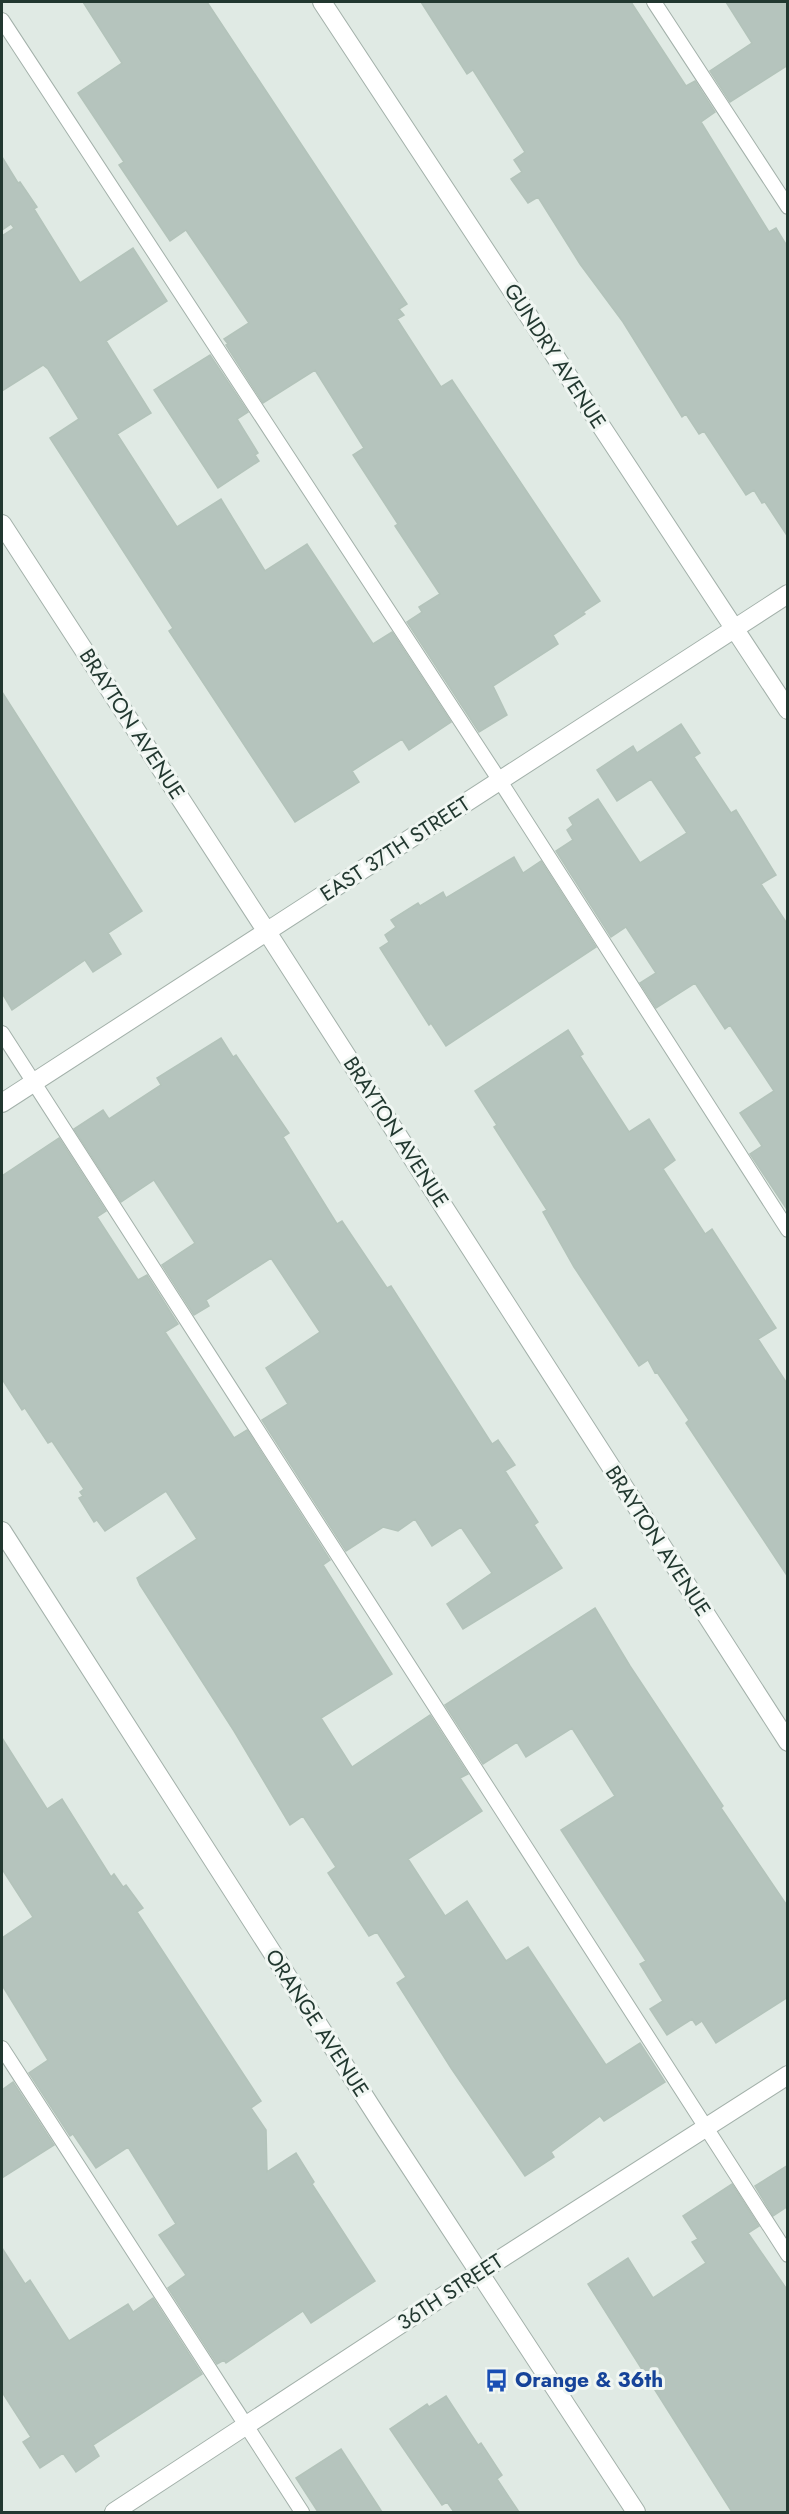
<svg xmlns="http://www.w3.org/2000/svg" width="789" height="2514" font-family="Jost,sans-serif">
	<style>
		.building { fill: #b5c4bd; stroke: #b3c3ba; stroke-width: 1.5 }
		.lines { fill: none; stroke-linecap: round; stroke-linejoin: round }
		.service-casing { stroke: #a3b1aa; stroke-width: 16 }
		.minor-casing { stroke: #a3b1aa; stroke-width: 20 }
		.tertiary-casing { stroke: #a3b1aa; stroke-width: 20 }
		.service { stroke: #fff; stroke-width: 14 }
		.minor { stroke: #fff; stroke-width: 18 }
		.tertiary { stroke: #fff; stroke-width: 18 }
		.labels { text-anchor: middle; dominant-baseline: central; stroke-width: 6; stroke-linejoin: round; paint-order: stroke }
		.street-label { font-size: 21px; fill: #223830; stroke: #f0f6f2 }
		.transit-label { font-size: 21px; font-weight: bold; fill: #164399; stroke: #f0f6f2; text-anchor: start }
	</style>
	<rect width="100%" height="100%" fill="#e0eae4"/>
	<path class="building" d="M 83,2 L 207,2 L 407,304 L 399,309 L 404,315 L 397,319 L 441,387 L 452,380 L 600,601 L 583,612 L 585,614 L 553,635 L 558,644 L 493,686 L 507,715 L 479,732 L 407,622 L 422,612 L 419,607 L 440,594 L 395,526 L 398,524 L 353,455 L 364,448 L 315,370 L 263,403 L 226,345 L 228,344 L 224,339 L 249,323 L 186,230 L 170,241 L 119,165 L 124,162 L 78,93 L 122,63 Z
		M 421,2 L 631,2 L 686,86 L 695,81 L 715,112 L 701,122 L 769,232 L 776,228 L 787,246 L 788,537 L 765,502 L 762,503 L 754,490 L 746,495 L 704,431 L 699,434 L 686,414 L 682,417 L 623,322 L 580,264 L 538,197 L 528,203 L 511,179 L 522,172 L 514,160 L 525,152 L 473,70 L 467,74 Z
		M 726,2 L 788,2 L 788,65 L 730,102 L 710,71 L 752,43 Z
		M 2,157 L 18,183 L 20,182 L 37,207 L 34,209 L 80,283 L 133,248 L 167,301 L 106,341 L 151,413 L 117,434 L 177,527 L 221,499 L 265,571 L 307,544 L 373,644 L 392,632 L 451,722 L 409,750 L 402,739 L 352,771 L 359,782 L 295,822 L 169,631 L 173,628 L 50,438 L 79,419 L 48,369 L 43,365 L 2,391 L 2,236 L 14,228 L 11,224 L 2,230 Z
		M 210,355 L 248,412 L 237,419 L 258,453 L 255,455 L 259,461 L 218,488 L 154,390 Z
		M 2,692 L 142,911 L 108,933 L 121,954 L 93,972 L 85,960 L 12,1010 L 2,993 Z
		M 681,724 L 700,753 L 694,757 L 731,813 L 736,810 L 776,875 L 761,884 L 788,925 L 788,1211 L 750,1154 L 762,1146 L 740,1113 L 774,1091 L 730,1025 L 725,1029 L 695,983 L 656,1008 L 640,983 L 656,973 L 626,927 L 611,937 L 556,851 L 573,840 L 567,830 L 573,825 L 569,818 L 598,799 L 640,863 L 687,833 L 651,779 L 617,801 L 597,770 L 633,746 L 637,753 Z
		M 514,857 L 523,873 L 541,861 L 596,947 L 446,1046 L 431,1023 L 429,1025 L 380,948 L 389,942 L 385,935 L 396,927 L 391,920 L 418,903 L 420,906 L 443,892 L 446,898 Z
		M 568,1030 L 583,1054 L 580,1056 L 629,1132 L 649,1119 L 675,1160 L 663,1169 L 705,1234 L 712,1229 L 776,1328 L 758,1339 L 788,1385 L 788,1577 L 686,1423 L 689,1420 L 657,1372 L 655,1373 L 648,1360 L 639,1366 L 574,1267 L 543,1212 L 547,1210 L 494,1127 L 497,1125 L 475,1091 Z
		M 221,1038 L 233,1057 L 236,1055 L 289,1133 L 283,1137 L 337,1224 L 342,1221 L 387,1288 L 391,1286 L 492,1444 L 498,1440 L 515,1465 L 505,1471 L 538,1522 L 534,1525 L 562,1568 L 463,1629 L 447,1604 L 492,1573 L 461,1527 L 432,1546 L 415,1519 L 398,1531 L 383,1527 L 346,1551 L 262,1420 L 288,1404 L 266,1368 L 320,1332 L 271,1258 L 206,1300 L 209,1306 L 194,1315 L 162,1265 L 195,1243 L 154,1180 L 121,1202 L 74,1129 L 103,1110 L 109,1119 L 161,1085 L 157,1078 Z
		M 59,1138 L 106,1211 L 97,1217 L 138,1280 L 147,1275 L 178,1324 L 165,1332 L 234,1438 L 247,1430 L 330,1560 L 323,1565 L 392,1674 L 321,1718 L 352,1767 L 430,1715 L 468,1774 L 460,1778 L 482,1811 L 408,1859 L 445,1916 L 467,1901 L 506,1961 L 528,1947 L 606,2065 L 640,2043 L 665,2082 L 604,2121 L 600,2116 L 551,2152 L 554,2157 L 525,2176 L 451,2068 L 397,1983 L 406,1977 L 377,1932 L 369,1936 L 328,1873 L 336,1867 L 303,1816 L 290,1825 L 234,1731 L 140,1585 L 137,1578 L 197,1539 L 166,1491 L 105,1531 L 97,1520 L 94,1522 L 79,1498 L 83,1496 L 80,1492 L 84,1489 L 52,1441 L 48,1443 L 25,1408 L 22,1410 L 2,1379 L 2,1176 Z
		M 595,1608 L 630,1666 L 723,1806 L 721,1808 L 788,1907 L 788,1997 L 716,2043 L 702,2021 L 696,2025 L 692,2019 L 667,2035 L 650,2009 L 663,2001 L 640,1964 L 646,1961 L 561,1830 L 615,1796 L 572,1728 L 526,1757 L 517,1742 L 483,1764 L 445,1705 Z
		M 2,1738 L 47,1809 L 62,1799 L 111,1877 L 114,1874 L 123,1887 L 126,1885 L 143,1908 L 137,1912 L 261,2101 L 251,2108 L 266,2130 L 267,2172 L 296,2153 L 314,2182 L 312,2184 L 375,2281 L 311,2323 L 303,2311 L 226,2363 L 224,2360 L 217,2364 L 168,2288 L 186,2275 L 159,2235 L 176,2224 L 128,2147 L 96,2168 L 73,2134 L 70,2136 L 29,2073 L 48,2060 L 2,1985 L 2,1938 L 33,1917 L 2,1869 Z
		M 13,2082 L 54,2145 L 2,2178 L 2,2090 Z
		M 788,2165 L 788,2206 L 773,2216 L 755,2186 Z
		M 732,2184 L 759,2226 L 748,2233 L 788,2291 L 788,2512 L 732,2512 L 588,2284 L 628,2258 L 653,2298 L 706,2263 L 692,2242 L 698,2239 L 683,2216 Z
		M 2,2248 L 25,2284 L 30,2280 L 69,2341 L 128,2304 L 133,2312 L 153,2298 L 202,2374 L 93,2445 L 99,2456 L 76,2472 L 63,2453 L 40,2468 L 23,2442 L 31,2437 L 2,2392 Z
		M 446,2396 L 478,2445 L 481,2443 L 502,2475 L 497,2479 L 519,2512 L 454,2512 L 447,2502 L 442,2505 L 390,2429 L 427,2404 L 429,2407 Z
		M 341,2449 L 382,2512 L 318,2512 L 296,2478 Z"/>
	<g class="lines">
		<defs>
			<path id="service" d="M 654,2 L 788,207
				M 2,20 L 500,781 L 788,1230
				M 2,1033 L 788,2255
				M 2,2048 L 302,2512"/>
			<path id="minor" d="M 322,2 L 788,710
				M 2,524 L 267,932 L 788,1742
				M 2,1103 L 788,594
				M 114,2512 L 480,2272 L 788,2075"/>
			<path id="tertiary" d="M 2,1531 L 384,2127 L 636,2512"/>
		</defs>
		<use href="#service" class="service-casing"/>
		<use href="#minor" class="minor-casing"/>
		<use href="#tertiary" class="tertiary-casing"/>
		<use href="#service" class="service"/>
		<use href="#minor" class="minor"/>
		<use href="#tertiary" class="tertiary"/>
	</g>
	<defs>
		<symbol id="bus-bare" viewBox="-9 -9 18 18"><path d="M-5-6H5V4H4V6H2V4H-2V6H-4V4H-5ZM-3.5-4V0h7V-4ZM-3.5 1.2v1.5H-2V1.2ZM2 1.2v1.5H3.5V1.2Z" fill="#1a4fb4" stroke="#f0f6f2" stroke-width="2.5" paint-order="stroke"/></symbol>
	</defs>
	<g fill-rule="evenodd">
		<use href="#bus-bare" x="480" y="2364" width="33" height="33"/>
	</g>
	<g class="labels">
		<g class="street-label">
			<text transform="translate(555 356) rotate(57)">GUNDRY AVENUE</text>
			<text transform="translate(132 724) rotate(57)">BRAYTON AVENUE</text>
			<text transform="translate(395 849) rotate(-33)">EAST 37TH STREET</text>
			<text transform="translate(396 1132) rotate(57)">BRAYTON AVENUE</text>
			<text transform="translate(658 1541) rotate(57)">BRAYTON AVENUE</text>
			<text transform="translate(317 2023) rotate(57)">ORANGE AVENUE</text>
			<text transform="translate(450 2292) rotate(-33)">36TH STREET</text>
		</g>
		<g class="transit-label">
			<text x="515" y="2380">Orange &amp; 36th</text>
		</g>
	</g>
	<rect width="789" height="2514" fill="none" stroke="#223830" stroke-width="6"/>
</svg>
